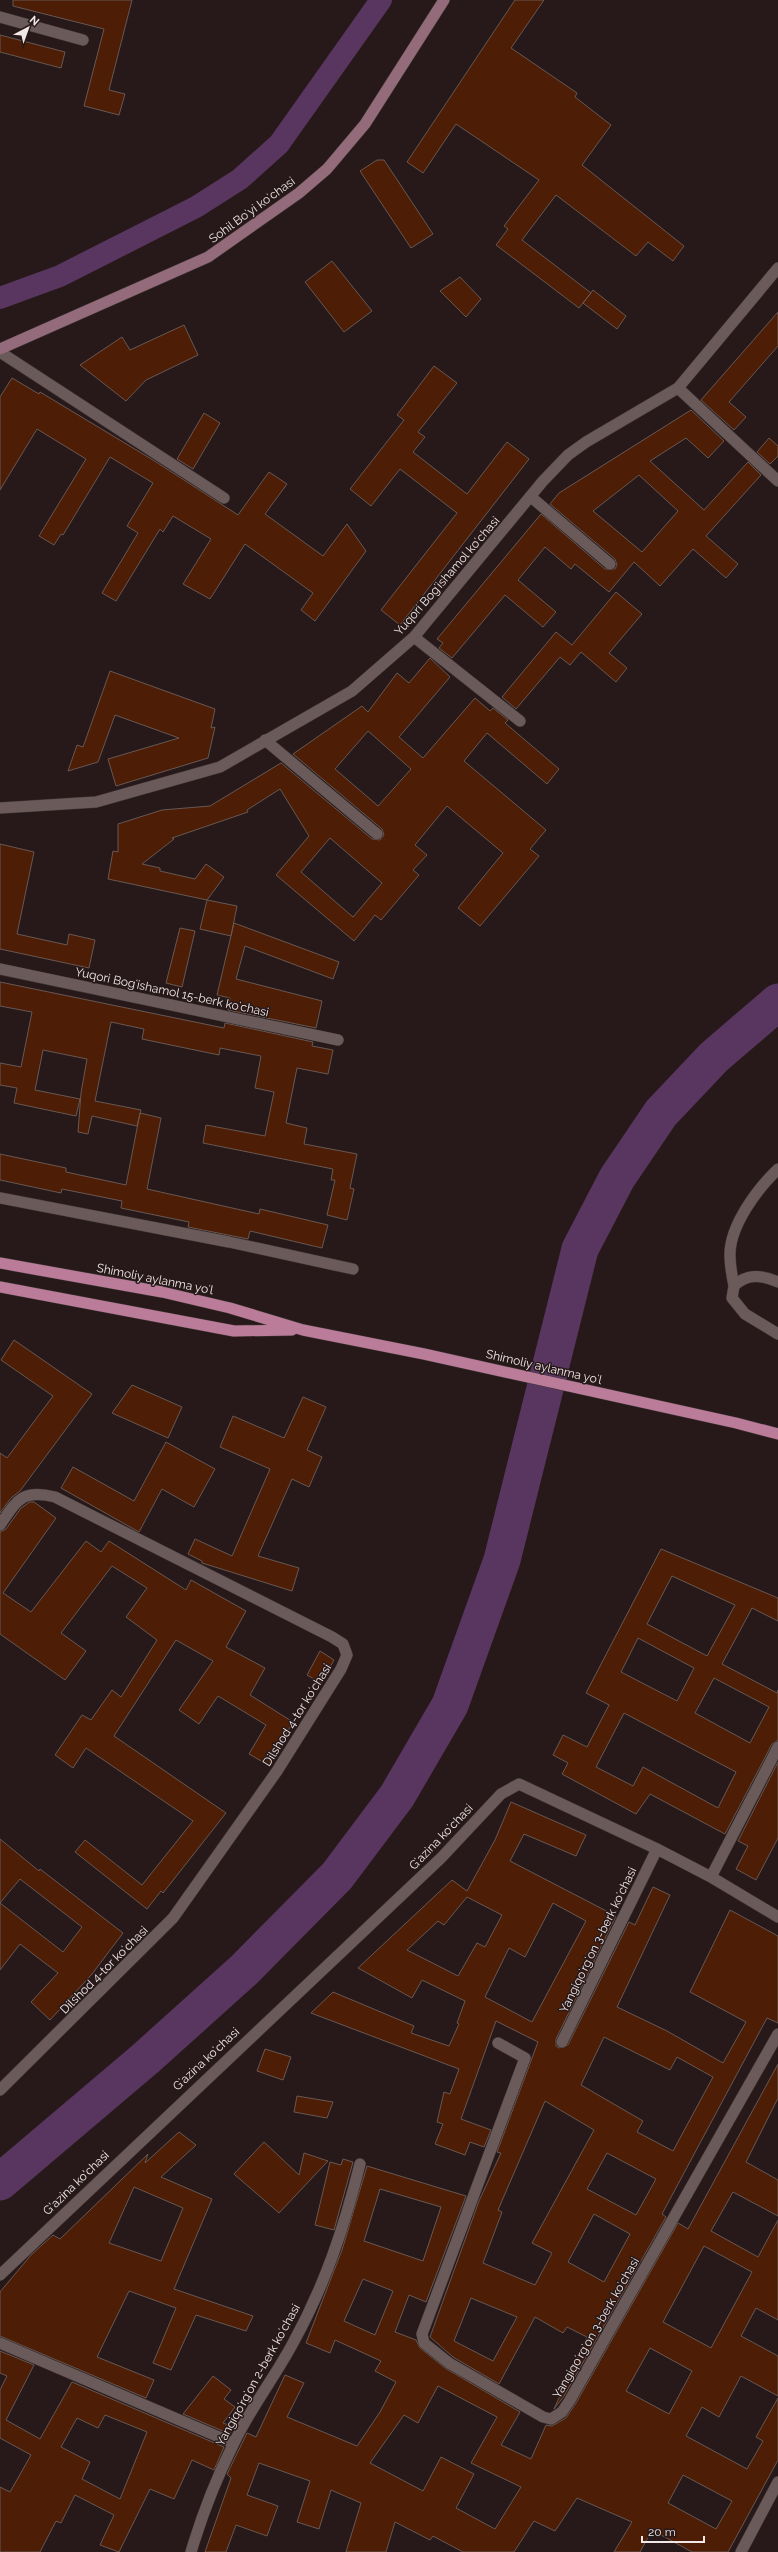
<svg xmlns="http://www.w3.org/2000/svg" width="778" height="2552" font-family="Raleway,sans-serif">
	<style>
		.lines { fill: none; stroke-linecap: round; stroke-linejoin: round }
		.canal { stroke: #58365f; stroke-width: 22 }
		.river { stroke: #58365f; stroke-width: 37 }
		.building { fill: #4d1d06; stroke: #685852; fill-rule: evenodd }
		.minor-casing { stroke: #413737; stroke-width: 12 }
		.secondary-casing { stroke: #413737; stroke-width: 12 }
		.primary-casing { stroke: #413737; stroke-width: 12 }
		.minor { stroke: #6b5a5a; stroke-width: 11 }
		.secondary { stroke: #936b7a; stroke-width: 11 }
		.primary { stroke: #bb7c99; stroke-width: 11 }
		.labels { text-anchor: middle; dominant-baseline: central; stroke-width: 3; stroke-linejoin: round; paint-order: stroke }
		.street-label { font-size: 12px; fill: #f1e7e7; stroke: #27191a }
	</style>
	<rect width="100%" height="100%" fill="#27191a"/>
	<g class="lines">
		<path class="canal" d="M 0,298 L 60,276 L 196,207 L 240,179 L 279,144 L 381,0"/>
		<path class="river" d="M 0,2182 L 145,2059 L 244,1970 L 337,1876 L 397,1796 L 450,1705 L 502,1560 L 580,1249 L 617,1178 L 661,1113 L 714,1057 L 778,1002"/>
	</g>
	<path class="building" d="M 13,0 L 132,0 L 109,90 L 125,94 L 119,115 L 84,106 L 104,29 L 13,6 Z
		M 515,0 L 544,0 L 511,48 L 577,93 L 575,97 L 611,125 L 582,165 L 684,246 L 673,261 L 648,242 L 636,256 L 556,195 L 522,240 L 591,293 L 579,308 L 496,245 L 508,229 L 504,226 L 539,180 L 456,124 L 423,173 L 407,162 Z
		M 0,35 L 65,52 L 61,68 L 0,52 Z
		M 377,160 L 384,160 L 433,234 L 411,248 L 360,171 Z
		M 332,261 L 372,311 L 344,332 L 305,282 Z
		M 460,277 L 481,299 L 466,317 L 440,291 Z
		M 593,290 L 626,316 L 617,329 L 583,303 Z
		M 778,312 L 778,346 L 729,402 L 746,417 L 734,430 L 701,400 Z
		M 184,325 L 198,355 L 146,380 L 126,401 L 80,365 L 122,337 L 130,350 Z
		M 434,366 L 457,383 L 418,432 L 425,437 L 413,452 L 467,494 L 507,442 L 529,459 L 400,625 L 381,610 L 457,513 L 400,469 L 371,506 L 350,489 L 404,420 L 397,415 Z
		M 12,378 L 39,394 L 40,392 L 153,460 L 238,515 L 269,472 L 287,484 L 265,514 L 323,556 L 347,524 L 366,551 L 315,621 L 301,610 L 313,593 L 245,544 L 210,599 L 183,584 L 211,539 L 173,516 L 163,532 L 160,529 L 116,601 L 102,593 L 138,533 L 127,526 L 153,483 L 110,457 L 63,535 L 61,534 L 54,545 L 39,536 L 86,459 L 37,429 L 0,490 L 0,397 Z
		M 691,410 L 724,441 L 708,458 L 686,438 L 650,461 L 704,510 L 748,462 L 761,475 L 706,536 L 738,564 L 726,578 L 693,549 L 660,586 L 634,562 L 609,592 L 575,564 L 571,569 L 545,547 L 518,580 L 556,612 L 543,627 L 505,595 L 452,658 L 439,648 L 443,643 L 437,639 L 541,514 L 605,569 L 615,569 L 617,565 L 615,559 L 550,504 L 559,493 ZM 639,475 L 678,511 L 642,552 L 593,511 Z
		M 204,413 L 220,423 L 193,469 L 177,459 Z
		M 769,438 L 778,446 L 778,456 L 770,464 L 757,452 Z
		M 616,592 L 642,614 L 609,653 L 627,668 L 616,682 L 581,652 L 570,665 L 560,657 L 516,709 L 502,697 L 556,632 L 572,645 Z
		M 430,658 L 450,677 L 399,737 L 423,758 L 475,698 L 490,711 L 493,708 L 508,720 L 505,723 L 559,769 L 547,784 L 487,733 L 464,761 L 546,830 L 530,849 L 539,856 L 480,926 L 458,908 L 503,853 L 447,806 L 415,845 L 427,855 L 413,870 L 419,875 L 381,920 L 375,915 L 354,941 L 276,875 L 309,836 L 280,789 L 247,810 L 248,812 L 172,838 L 174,839 L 142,864 L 160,868 L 160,871 L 195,879 L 206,864 L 224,877 L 207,900 L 108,879 L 113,851 L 118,852 L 118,824 L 162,810 L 210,806 L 281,763 L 372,839 L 380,840 L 384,835 L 382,829 L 293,754 L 362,706 L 368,712 L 397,673 L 409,683 ZM 368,731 L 411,769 L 378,806 L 335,769 ZM 330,838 L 382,883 L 353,917 L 301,872 Z
		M 110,671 L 215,709 L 211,728 L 215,727 L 208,758 L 116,786 L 108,759 L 179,738 L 115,715 L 98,762 L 68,771 L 77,745 L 83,747 Z
		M 0,844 L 34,852 L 17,934 L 67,945 L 69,934 L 95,940 L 89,968 L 0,949 Z
		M 207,900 L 237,906 L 231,936 L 200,929 Z
		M 234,923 L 339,962 L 333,979 L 245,946 L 236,979 L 322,1001 L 316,1028 L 228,1010 L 230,998 L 217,995 Z
		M 180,928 L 195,931 L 182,987 L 166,983 Z
		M 0,982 L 224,1028 L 225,1023 L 313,1042 L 312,1046 L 333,1050 L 328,1074 L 297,1068 L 286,1123 L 307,1128 L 304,1144 L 357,1154 L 350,1188 L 354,1189 L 347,1220 L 327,1215 L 335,1180 L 331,1180 L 333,1169 L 203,1143 L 206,1125 L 265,1136 L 274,1092 L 255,1088 L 261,1056 L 220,1048 L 219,1055 L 142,1039 L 144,1029 L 111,1022 L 95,1101 L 141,1110 L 137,1126 L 92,1116 L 88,1134 L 78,1132 L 81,1093 L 87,1059 L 43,1050 L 35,1090 L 80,1099 L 76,1116 L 14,1103 L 17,1088 L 0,1085 L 0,1063 L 21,1067 L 32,1012 L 0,1006 Z
		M 140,1113 L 161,1118 L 147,1189 L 259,1214 L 260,1209 L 328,1225 L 322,1248 L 250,1231 L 248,1239 L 188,1227 L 189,1222 L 121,1208 L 122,1201 L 62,1189 L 61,1193 L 0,1180 L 0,1154 L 66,1168 L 66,1172 L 126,1185 Z
		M 14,1340 L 92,1394 L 20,1491 L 11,1498 L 0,1513 L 0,1453 L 7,1458 L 53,1396 L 1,1360 Z
		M 132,1385 L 182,1407 L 168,1438 L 112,1413 Z
		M 303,1397 L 326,1407 L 307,1450 L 322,1457 L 309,1487 L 292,1479 L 258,1556 L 299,1568 L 292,1591 L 202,1563 L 202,1561 L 188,1554 L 195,1539 L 232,1556 L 270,1469 L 220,1447 L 233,1416 L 284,1438 Z
		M 166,1442 L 215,1469 L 194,1507 L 162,1489 L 139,1532 L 61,1488 L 73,1467 L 134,1501 Z
		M 30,1502 L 34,1502 L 56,1518 L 3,1593 L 31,1612 L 86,1541 L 101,1552 L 109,1541 L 186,1590 L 191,1580 L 246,1611 L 226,1647 L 265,1668 L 250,1695 L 293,1722 L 268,1765 L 249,1754 L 266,1725 L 218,1696 L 199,1724 L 179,1710 L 213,1661 L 176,1640 L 114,1736 L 226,1813 L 163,1893 L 161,1891 L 147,1909 L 75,1852 L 85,1840 L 142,1885 L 193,1821 L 86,1748 L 73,1768 L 55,1755 L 82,1715 L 91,1720 L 112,1690 L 121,1697 L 157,1640 L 126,1617 L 147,1588 L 112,1566 L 61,1633 L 86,1651 L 65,1680 L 0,1634 L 0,1532 L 6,1529 L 21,1508 Z
		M 661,1549 L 778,1598 L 778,1621 L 752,1608 L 722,1664 L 777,1693 L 778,1690 L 778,1740 L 772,1744 L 725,1834 L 650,1794 L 636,1814 L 562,1774 L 568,1763 L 553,1755 L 563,1735 L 587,1747 L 609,1705 L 586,1693 ZM 672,1576 L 735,1605 L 707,1656 L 647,1624 ZM 638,1638 L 694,1668 L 677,1701 L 621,1672 ZM 714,1678 L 769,1707 L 750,1743 L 695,1713 ZM 624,1713 L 736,1772 L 718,1808 L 643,1767 L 633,1786 L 596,1767 Z
		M 320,1651 L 334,1660 L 321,1683 L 307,1675 Z
		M 778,1762 L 778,1838 L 756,1880 L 736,1869 L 748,1846 L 738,1841 Z
		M 511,1802 L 586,1835 L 576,1856 L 524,1834 L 510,1861 L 616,1916 L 556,2039 L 556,2046 L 559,2048 L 568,2045 L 629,1922 L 635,1925 L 653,1887 L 670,1895 L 617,2007 L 667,2031 L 723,2063 L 746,2022 L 690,1992 L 730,1910 L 778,1936 L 778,2023 L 767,2018 L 662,2214 L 666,2217 L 564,2396 L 554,2409 L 587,2337 L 567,2327 L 563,2333 L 535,2317 L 499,2384 L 453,2357 L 430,2337 L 479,2201 L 501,2153 L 497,2152 L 538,2042 L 496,2021 L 461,2119 L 491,2130 L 484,2147 L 470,2142 L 465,2155 L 435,2144 L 443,2124 L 437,2122 L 444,2092 L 450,2094 L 459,2069 L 311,2013 L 333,1992 L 414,2026 L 411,2033 L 449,2046 L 459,2024 L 457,2023 L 465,2001 L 422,1980 L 412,1998 L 358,1968 L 452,1880 L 467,1891 L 495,1840 ZM 467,1897 L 502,1915 L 485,1947 L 477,1943 L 458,1976 L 407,1950 L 438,1921 L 444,1925 ZM 553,1903 L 586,1921 L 532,2022 L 485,1997 L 509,1948 L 525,1957 ZM 604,2037 L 670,2070 L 677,2057 L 713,2077 L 673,2151 L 637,2132 L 643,2121 L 581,2085 ZM 545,2101 L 594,2130 L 532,2243 L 552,2253 L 535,2285 L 483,2263 L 502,2212 L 498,2210 ZM 607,2153 L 656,2179 L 636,2215 L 587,2189 ZM 594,2214 L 630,2234 L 604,2282 L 568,2262 ZM 471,2298 L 517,2317 L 493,2361 L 454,2341 Z
		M 0,1839 L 39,1871 L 40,1869 L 123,1933 L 92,1974 L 50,2020 L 31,2002 L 58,1973 L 20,1944 L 0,1970 L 0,1903 L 63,1952 L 82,1927 L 20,1879 L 0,1903 Z
		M 265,2049 L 291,2057 L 283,2080 L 257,2071 Z
		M 778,2064 L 778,2098 L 746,2162 L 778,2180 L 778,2216 L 733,2192 L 711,2231 L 758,2257 L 778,2220 L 778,2320 L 756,2308 L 741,2336 L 778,2356 L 778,2396 L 741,2376 L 719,2417 L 702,2407 L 686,2436 L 747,2469 L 763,2441 L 756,2437 L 778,2398 L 778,2460 L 728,2552 L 692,2552 L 652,2530 L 640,2552 L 614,2552 L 632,2522 L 577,2498 L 555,2531 L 534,2521 L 514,2552 L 463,2552 L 433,2536 L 430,2540 L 395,2522 L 386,2552 L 346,2552 L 361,2503 L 331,2490 L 319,2529 L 297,2522 L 310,2481 L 259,2463 L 247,2495 L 278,2506 L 267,2536 L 236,2525 L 226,2552 L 205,2552 L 231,2478 L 227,2474 L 247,2433 L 256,2437 L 285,2375 L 304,2383 L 287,2417 L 357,2446 L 380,2412 L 396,2382 L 375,2371 L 381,2361 L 335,2340 L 330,2353 L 306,2343 L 342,2250 L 367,2166 L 466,2196 L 426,2302 L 409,2295 L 395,2332 L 416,2340 L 420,2348 L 445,2368 L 520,2412 L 501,2445 L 531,2459 L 546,2425 L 552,2426 L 566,2418 L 576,2403 L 678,2223 L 688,2229 ZM 380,2189 L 441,2207 L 423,2261 L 364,2241 ZM 704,2246 L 752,2272 L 711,2348 L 663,2322 ZM 363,2279 L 393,2291 L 375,2335 L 344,2321 ZM 650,2348 L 692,2371 L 669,2414 L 626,2391 ZM 438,2386 L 497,2417 L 471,2463 L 521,2487 L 495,2529 L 456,2508 L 474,2474 L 441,2457 L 423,2491 L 370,2463 L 404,2415 L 418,2423 ZM 683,2475 L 732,2501 L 716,2529 L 668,2503 Z
		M 297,2096 L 333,2102 L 327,2118 L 294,2112 Z
		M 179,2132 L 196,2145 L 161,2177 L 212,2199 L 174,2289 L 253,2316 L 246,2331 L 196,2315 L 171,2370 L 153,2363 L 176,2308 L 129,2291 L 97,2357 L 154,2380 L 146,2398 L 0,2336 L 0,2292 L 31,2255 L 53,2235 L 60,2239 L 148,2154 L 145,2163 ZM 134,2187 L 183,2208 L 161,2261 L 109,2243 Z
		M 264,2142 L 299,2175 L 304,2153 L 328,2161 L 279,2213 L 234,2174 Z
		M 343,2159 L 353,2162 L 334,2230 L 315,2225 L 330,2162 L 341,2165 Z
		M 0,2351 L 34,2365 L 6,2420 L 40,2439 L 72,2382 L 224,2447 L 214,2470 L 192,2460 L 174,2499 L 150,2489 L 119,2552 L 100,2545 L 114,2515 L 75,2495 L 61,2523 L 56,2521 L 40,2552 L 0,2552 L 0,2487 L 10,2492 L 31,2455 L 0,2438 L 0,2390 L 7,2376 L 0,2373 ZM 105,2415 L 147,2432 L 120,2499 L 82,2479 L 90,2462 L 61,2447 L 77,2418 L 98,2428 Z
		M 213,2376 L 231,2390 L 224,2399 L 235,2407 L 223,2423 L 234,2427 L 230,2434 L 183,2414 Z"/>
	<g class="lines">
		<defs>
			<path id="minor" d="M 0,17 L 83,40
				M 0,352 L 224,498
				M 678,388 L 778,481
				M 531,497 L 610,564
				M 414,637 L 520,721
				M 265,740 L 377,834
				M 0,808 L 96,802 L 220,767 L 352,691 L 414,637 L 543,481 L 568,455 L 586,442 L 678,388 L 778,268
				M 0,969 L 338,1040
				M 778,1169 C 758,1188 729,1226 730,1256 C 730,1266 732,1276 734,1286 C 747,1273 762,1275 778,1282
				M 0,1198 L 229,1242 L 353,1269
				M 734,1286 L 732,1298 L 745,1314 L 778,1334
				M 0,1525 C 17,1500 22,1489 55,1497 L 332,1637 L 343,1644 L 347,1655 L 341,1669 L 277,1771 L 173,1918 L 0,2090
				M 711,1877 L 778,1747
				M 562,2042 L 657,1849
				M 498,2043 L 525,2058 L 422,2334 L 424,2343 L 449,2363 L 543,2417 L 551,2419 L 562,2412 L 570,2400 L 778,2034
				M 0,2275 L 441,1858 L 501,1794 L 519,1784 L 657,1849 L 711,1877 L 778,1917
				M 0,2343 L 233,2443
				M 191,2552 C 202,2515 216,2479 233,2445 C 249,2410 275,2377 293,2343 C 325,2285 344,2228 360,2164
				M 741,2552 L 778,2482"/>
			<path id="secondary" d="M 0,349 L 208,257 L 299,193 L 327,169 L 365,124 L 444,0"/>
			<path id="primary" d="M 0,1263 L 162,1292 L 230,1308 L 303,1330 L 424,1354 L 736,1423 L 778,1434
				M 0,1287 L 234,1331 L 292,1330"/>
		</defs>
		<use href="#minor" class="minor-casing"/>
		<use href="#secondary" class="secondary-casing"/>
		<use href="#primary" class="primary-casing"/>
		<use href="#minor" class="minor"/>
		<use href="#secondary" class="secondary"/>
		<use href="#primary" class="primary"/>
	</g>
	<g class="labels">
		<g class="street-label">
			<text transform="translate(252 210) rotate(-36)">Sohil Boʻyi koʻchasi</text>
			<text transform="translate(447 576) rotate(-49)">Yuqori Bogʻishamol koʻchasi</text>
			<text transform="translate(172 992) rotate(12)">Yuqori Bogʻishamol 15-berk koʻchasi</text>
			<text transform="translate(155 1279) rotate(11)">Shimoliy aylanma yoʻl</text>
			<text transform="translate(544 1367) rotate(13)">Shimoliy aylanma yoʻl</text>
			<text transform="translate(297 1715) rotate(-58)">Dilshod 4-tor koʻchasi</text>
			<text transform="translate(441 1837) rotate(-46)">Gʻazina koʻchasi</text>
			<text transform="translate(598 1940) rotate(-64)">Yangiqoʻrgʻon 3-berk koʻchasi</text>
			<text transform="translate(104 1970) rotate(-45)">Dilshod 4-tor koʻchasi</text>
			<text transform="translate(206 2059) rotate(-43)">Gʻazina koʻchasi</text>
			<text transform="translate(76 2183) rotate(-44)">G'azina ko'chasi</text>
			<text transform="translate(596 2328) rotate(-60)">Yangiqoʻrgʻon 3-berk koʻchasi</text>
			<text transform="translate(258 2375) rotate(-61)">Yangiqoʻrgʻon 2-berk koʻchasi</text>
		</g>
	</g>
	<g transform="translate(28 28) rotate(41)" stroke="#27191a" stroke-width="3" paint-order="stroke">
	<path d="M0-3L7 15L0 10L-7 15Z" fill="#f1e7e7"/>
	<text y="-6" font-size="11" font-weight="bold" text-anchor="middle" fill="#f1e7e7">N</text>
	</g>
	<path d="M642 2536v6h62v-6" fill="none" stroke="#f1e7e7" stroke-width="2"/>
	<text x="648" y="2536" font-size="12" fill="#f1e7e7" stroke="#27191a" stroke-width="3" paint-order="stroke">20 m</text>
</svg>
